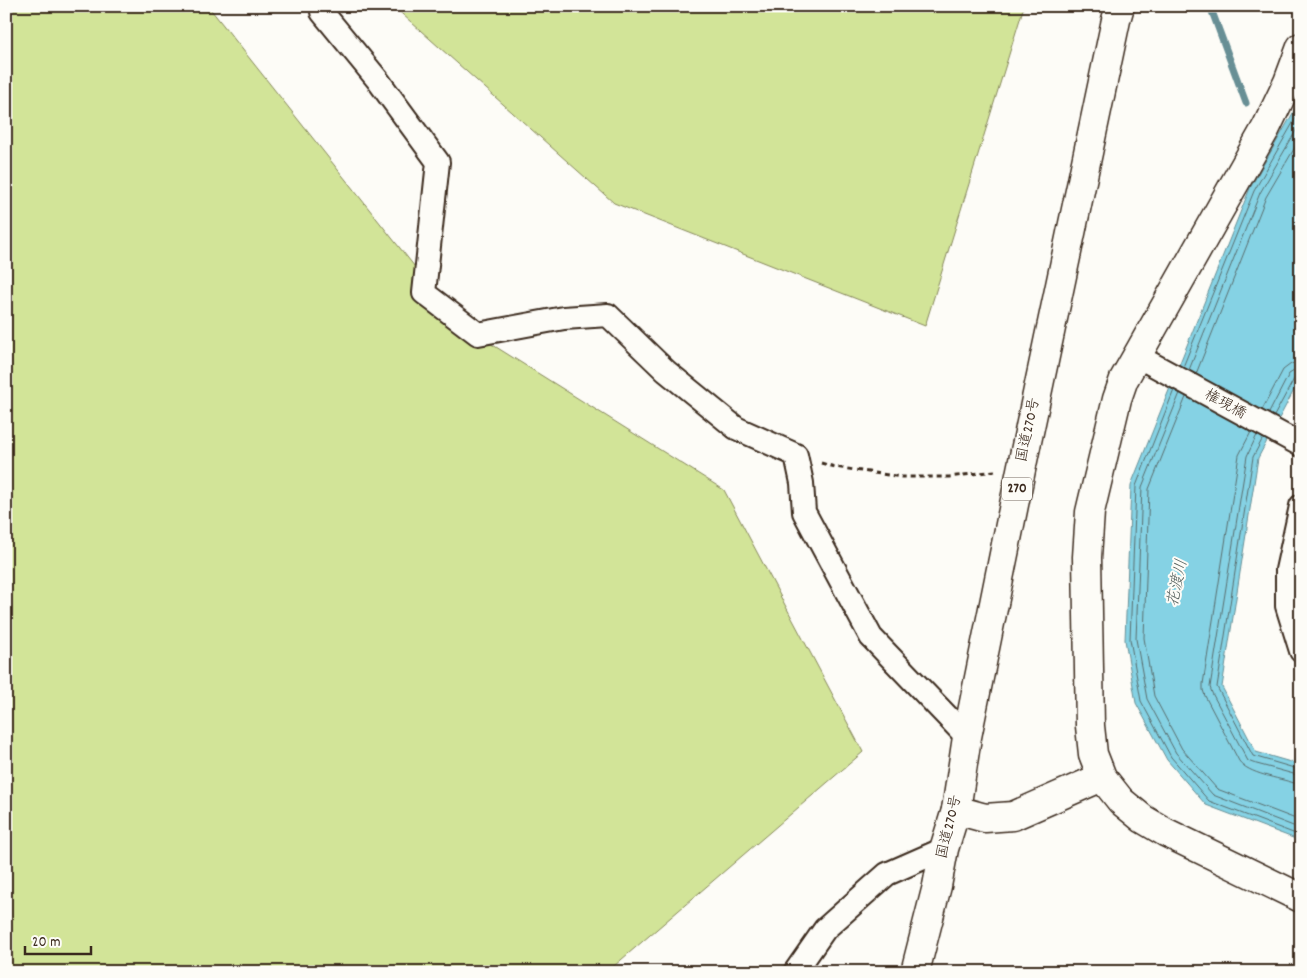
<svg xmlns="http://www.w3.org/2000/svg" width="1307" height="978" font-family="Dekko,'Klee One',sans-serif">
	<style>
		.green { fill: #d2e498; stroke: #86875b }
		.water { fill: #85d2e4; stroke: #678f95 }
		.lines { fill: none; stroke-linecap: round; stroke-linejoin: round }
		.shore { stroke: #596d6d; stroke-width: 1 }
		.stream { stroke: #678f95; stroke-width: 7 }
		.street-casing { stroke: #3b2a1e; stroke-width: 26 }
		.secondary-casing { stroke: #3b2a1e; stroke-width: 31 }
		.highway-casing { stroke: #3b2a1e; stroke-width: 31 }
		.path { stroke: #3b2a1e; stroke-width: 3; stroke-dasharray: 5 4; stroke-linecap: butt }
		.street { stroke: #fdfcf7; stroke-width: 22 }
		.secondary { stroke: #fdfcf7; stroke-width: 28 }
		.highway { stroke: #fdfcf7; stroke-width: 28 }
		.labels { text-anchor: middle; dominant-baseline: central; stroke-width: 4; stroke-linejoin: round; paint-order: stroke }
		.shield { fill: #fdfcf7; stroke: #75695f; stroke-width: 1 }
		.shield-label { font-size: 14px; font-weight: bold; fill: #3b2a1e }
		.street-label { font-size: 15px; fill: #3b2a1e; stroke: #fdfcf7 }
		.water-label { font-size: 16px; font-style: italic; fill: #515c59; stroke: #fdfcf7 }
	</style>
	<rect width="100%" height="100%" fill="#fdfcf7"/>
	<filter id="ink" filterUnits="userSpaceOnUse"><feTurbulence type="fractalNoise" baseFrequency=".02" numOctaves="2"/><feDisplacementMap in="SourceGraphic" scale="10" xChannelSelector="R" yChannelSelector="G"/><feConvolveMatrix kernelMatrix="1 2 1 2 8 2 1 2 1" color-interpolation-filters="sRGB"/></filter>
	<g filter="url(#ink)">
		<path class="green" d="M 6,6 L 208,6 L 461,325 L 724,490 L 863,752 L 607,972 L 6,972 Z
			M 393,6 L 1024,6 L 925,326 L 614,203 Z"/>
		<path class="water" d="M 1301,99 L 1301,377 L 1258,458 L 1222,687 L 1256,752 L 1301,765 L 1301,841 L 1206,805 L 1167,760 L 1136,703 L 1125,640 L 1131,485 L 1250,188 Z"/>
		<g class="lines">
			<path class="shore" d="M 1183,367 L 1254,191 L 1301,109
				M 1189,370 L 1260,193 L 1301,122
				M 1196,374 L 1266,197 L 1301,137
				M 1174,390 L 1136,486 L 1130,639 L 1141,701 L 1171,757 L 1209,801 L 1301,836
				M 1180,393 L 1142,487 L 1136,639 L 1147,699 L 1176,753 L 1213,795 L 1301,829
				M 1186,397 L 1149,489 L 1144,638 L 1154,696 L 1182,749 L 1217,789 L 1301,821
				M 1262,410 L 1283,370 L 1291,364 L 1301,362
				M 1269,413 L 1289,374 L 1294,371 L 1301,369
				M 1274,416 L 1294,379 L 1297,376 L 1301,376
				M 1251,432 L 1239,455 L 1203,684 L 1203,690 L 1205,696 L 1239,761 C 1248,774 1279,778 1294,783 L 1301,784
				M 1257,435 L 1247,456 L 1210,687 L 1212,693 L 1248,761 L 1253,763 L 1301,776
				M 1263,438 L 1253,457 L 1217,687 L 1253,756 L 1301,770"/>
			<path class="stream" d="M 1210,6 L 1246,103"/>
			<defs>
				<path id="street" d="M 326,6 L 322,12 L 377,79 L 438,162 L 424,293 L 478,334 L 564,318 L 608,315 L 666,371 L 736,428 L 796,455 L 802,483 L 804,512 L 871,637 L 967,737
					M 1137,356 L 1301,445
					M 1301,506 L 1287,570 L 1287,606 L 1301,651
					M 795,972 L 825,929 L 887,874 L 944,849"/>
				<path id="secondary" d="M 1301,47 L 1288,82 L 1266,128 L 1124,379 L 1117,399 L 1090,512 L 1087,557 L 1090,726 L 1093,754 L 1102,777 L 1121,801 L 1143,819 L 1165,832 L 1301,898
					M 956,810 L 985,818 L 1013,816 L 1102,777"/>
				<path id="highway" d="M 915,972 L 937,886 L 944,849 L 956,810 L 967,737 L 1021,470 L 1116,20 L 1120,6"/>
			</defs>
			<use href="#street" class="street-casing"/>
			<use href="#secondary" class="secondary-casing"/>
			<use href="#highway" class="highway-casing"/>
			<path class="path" d="M 293,6 L 302,8
				M 821,463 L 835,467 L 901,477 L 949,477 L 995,471"/>
			<use href="#street" class="street"/>
			<use href="#secondary" class="secondary"/>
			<use href="#highway" class="highway"/>
		</g>
	</g>
	<g class="labels">
		<rect class="shield" x="1002" y="477.5" width="30" height="23" rx="4"/>
		<g class="shield-label">
			<text x="1017" y="489">270</text>
		</g>
		<g class="street-label">
			<text transform="translate(1225 405) rotate(29)">権現橋</text>
			<text transform="translate(1029 430) rotate(-78)">国道270号</text>
			<text transform="translate(950 827) rotate(-77)">国道270号</text>
		</g>
		<g class="water-label">
			<text transform="translate(1178 583) rotate(-78)">花渡川</text>
		</g>
	</g>
	<rect width="1307" height="978" fill="none" stroke="#fdfcf7" stroke-width="25"/>
	<rect x="12" y="12" width="1282" height="953" fill="none" stroke="#3b2a1e" stroke-width="2" filter="url(#ink)"/>
	<path d="M25 946v8h66v-8" fill="none" stroke="#3b2a1e" stroke-width="2.5"/>
	<text x="32" y="946" font-size="15" fill="#3b2a1e" stroke="#fdfcf7" stroke-width="4" paint-order="stroke">20 m</text>
</svg>
